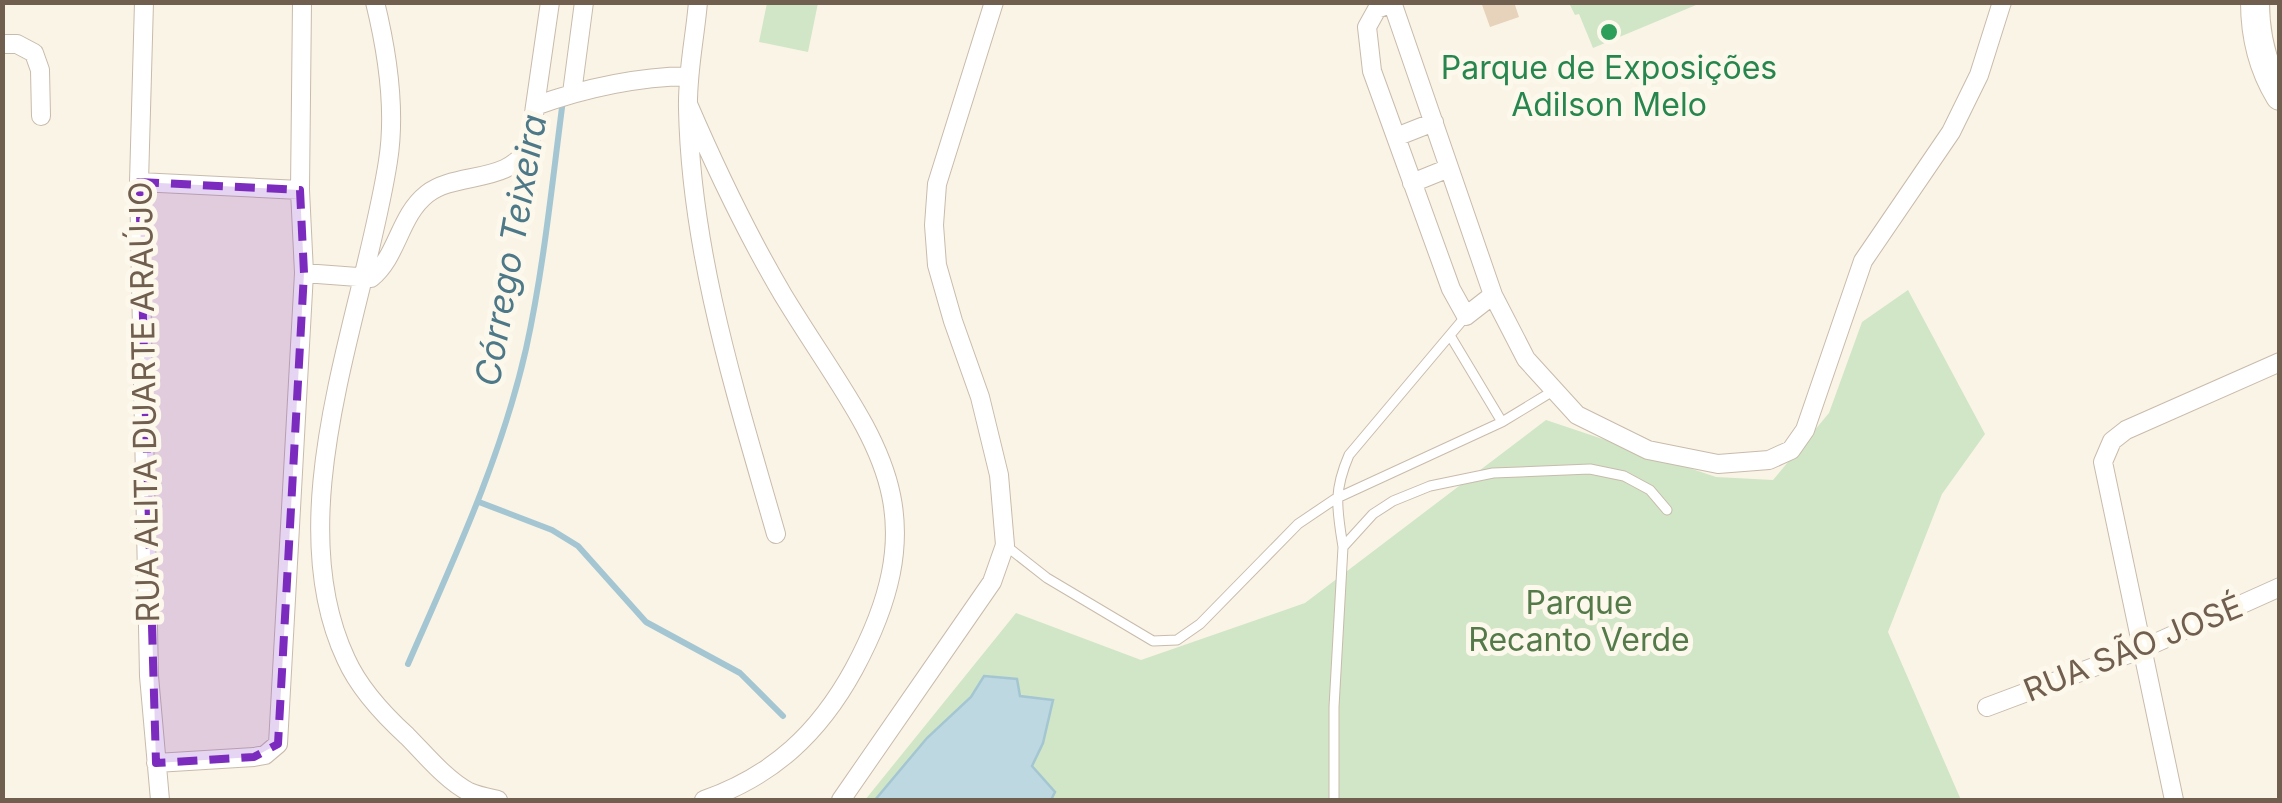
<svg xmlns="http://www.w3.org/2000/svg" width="2282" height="803" font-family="Inter,sans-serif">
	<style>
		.green { fill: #d0e6c6 }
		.water { fill: #bdd8e1; stroke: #a4c6d2; stroke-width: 2.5 }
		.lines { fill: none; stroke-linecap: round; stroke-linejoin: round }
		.stream { stroke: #a4c6d2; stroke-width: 6 }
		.building { fill: #e7d2bc }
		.lane-casing { stroke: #c8bbac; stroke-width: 11 }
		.street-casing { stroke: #c8bbac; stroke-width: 20 }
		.secondary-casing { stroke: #cabca9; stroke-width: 30 }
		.lane { stroke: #fff; stroke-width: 9 }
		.street { stroke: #fff; stroke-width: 18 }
		.secondary { stroke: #fff; stroke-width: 28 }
		.marked { fill: #7b2cbf; fill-opacity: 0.2; stroke: #7b2cbf; stroke-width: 8; stroke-dasharray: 20 12; stroke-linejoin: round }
		.leisure-dot { fill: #2e9e5b; stroke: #fdf8ec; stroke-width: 4 }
		.labels { text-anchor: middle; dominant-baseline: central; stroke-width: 10; stroke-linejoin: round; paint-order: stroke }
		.leisure-label { font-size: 32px; fill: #27864d; stroke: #fdf8ec }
		.street-label { font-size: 32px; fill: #705e4e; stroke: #fdf8ec }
		.park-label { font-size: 32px; fill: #547a4a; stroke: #fdf8ec }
		.water-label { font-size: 35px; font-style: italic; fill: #4d7888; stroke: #fdf8ec }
	</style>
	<rect width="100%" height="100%" fill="#faf4e6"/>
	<path class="green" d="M 1695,2 L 1696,5 L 1593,48 L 1579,14 L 1575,15 L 1569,3 Z
		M 767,3 L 818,3 L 808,52 L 759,42 Z
		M 1908,290 L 1985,434 L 1942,494 L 1888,632 L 1961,800 L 865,800 L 1016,613 L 1141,660 L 1305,603 L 1546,420 L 1716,477 L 1773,480 L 1829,413 L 1862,322 Z"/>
	<path class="water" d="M 984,676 L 1017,679 L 1020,696 L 1053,700 L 1043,743 L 1032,766 L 1055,792 L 1051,800 L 875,800 L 927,738 L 971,697 Z"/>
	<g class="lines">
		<path class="stream" d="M 479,502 L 552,530 L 578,546 L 646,622 L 740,673 L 783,716
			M 408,664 C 453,561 501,459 526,349 C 544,267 552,183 563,100"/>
	</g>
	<path class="building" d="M 1481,2 L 1514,2 L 1519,17 L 1490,27 Z"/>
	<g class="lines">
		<defs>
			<path id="lane" d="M 1451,337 L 1502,422
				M 1005,545 L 1047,578 L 1153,641 L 1177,640 L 1200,624 L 1298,524 L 1335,499 L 1502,422 L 1553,391
				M 1343,547 C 1337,509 1333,492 1349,455 L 1466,316
				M 1334,800 L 1334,707 L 1343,547 L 1373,514 L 1393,501 L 1430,486 L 1493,473 L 1590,469 L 1624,476 L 1650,490 L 1667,510"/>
			<path id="street" d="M 144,2 L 139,182 L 149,676 L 160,800
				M 375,2 C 387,51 396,111 388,161 C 365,312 277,512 346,659 C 359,688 384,715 407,736 C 425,754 446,780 469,792 C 478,796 489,798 498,800
				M 698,2 C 695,38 687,73 688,109 C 691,255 736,394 776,534
				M 1392,2 L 1493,295 L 1526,359 L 1577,415 L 1648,450 L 1718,464 L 1769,460 L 1791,450 L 1805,430 L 1863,261 L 1951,132 L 1979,75 L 2002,2
				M 1392,3 L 1377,9 L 1367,27 L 1372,71 L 1451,289 L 1466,316 L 1493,295
				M 2,44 L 17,44 L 34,53 L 40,70 L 41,116
				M 572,93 L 584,2
				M 688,104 C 716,169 747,234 783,295 C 868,435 945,500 854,669 C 819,733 773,776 704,800
				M 535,106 L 550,2
				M 1396,137 L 1434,122
				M 139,182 L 300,190
				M 1412,183 L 1449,168
				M 304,273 L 371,278 C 398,256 399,216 427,194 C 456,171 511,185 529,145 C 534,134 533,118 535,106 C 585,88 636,77 689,76
				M 1987,707 L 2142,649 L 2280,587
				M 156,763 L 254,757 L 265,755 L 278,744 L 304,273 L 300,190 L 302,2
				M 841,800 L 992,582 L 1005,545 L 999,475 L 980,397 L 953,321 L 937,265 L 934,225 L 937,184 L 994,2
				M 2174,800 L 2103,462 L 2112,441 L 2126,430 L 2280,362"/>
			<path id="secondary" d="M 2255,2 C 2255,35 2263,68 2280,96"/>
		</defs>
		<use href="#lane" class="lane-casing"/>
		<use href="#street" class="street-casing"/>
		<use href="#secondary" class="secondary-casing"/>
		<use href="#lane" class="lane"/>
		<use href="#street" class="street"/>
		<use href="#secondary" class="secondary"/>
	</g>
	<path class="marked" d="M 139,182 L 300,190 L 304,273 L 278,744 L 254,757 L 156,763 Z"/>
	<circle class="leisure-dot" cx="1609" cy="32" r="10"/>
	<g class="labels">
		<g class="leisure-label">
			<text x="1609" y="67">Parque de Exposições<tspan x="1609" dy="37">Adilson Melo</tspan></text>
		</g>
		<g class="street-label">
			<text transform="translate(144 402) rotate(-91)">RUA ALITA DUARTE ARAÚJO</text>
			<text transform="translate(2133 648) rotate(-22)">RUA SÃO JOSÉ</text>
		</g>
		<g class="park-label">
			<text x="1579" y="602">Parque<tspan x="1579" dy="37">Recanto Verde</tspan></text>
		</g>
		<g class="water-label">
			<text transform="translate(510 250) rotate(-80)">Córrego Teixeira</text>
		</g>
	</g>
	<rect width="2282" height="803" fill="none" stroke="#705e4e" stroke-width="10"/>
</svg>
